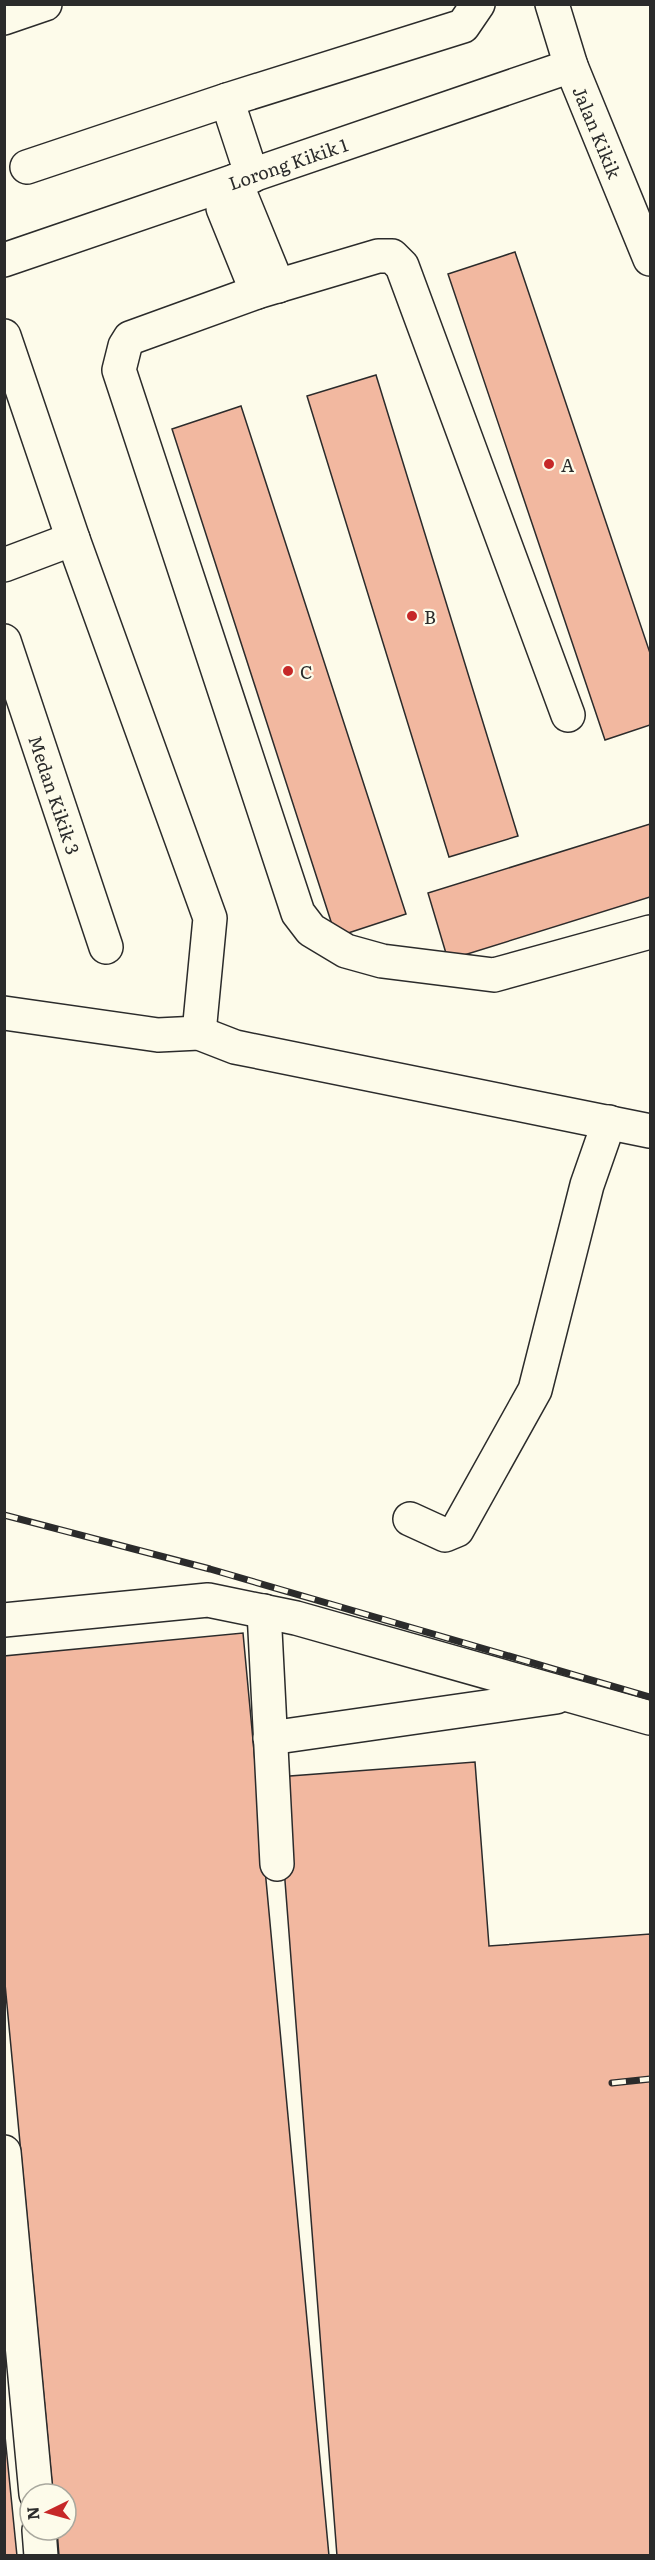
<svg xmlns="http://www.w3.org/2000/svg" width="655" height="2560" font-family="Literata,serif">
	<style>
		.building { fill: #f2b8a0; stroke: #2b2b2b; stroke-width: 1.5 }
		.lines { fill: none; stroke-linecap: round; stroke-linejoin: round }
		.minor-casing { stroke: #2b2b2b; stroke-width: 36 }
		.minor { stroke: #fdfbea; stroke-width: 33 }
		.rail-casing { stroke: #2b2b2b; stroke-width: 7 }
		.rail { stroke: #fdfbea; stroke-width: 4.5; stroke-dasharray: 14; stroke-linecap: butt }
		.poi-dot { fill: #c62828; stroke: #fdfbea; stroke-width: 2 }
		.labels { text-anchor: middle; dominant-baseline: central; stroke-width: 4.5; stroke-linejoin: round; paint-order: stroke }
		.street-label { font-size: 18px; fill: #2b2b2b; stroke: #fdfbea }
		.poi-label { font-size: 18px; fill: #2b2b2b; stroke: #fdfbea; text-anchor: start }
	</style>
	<rect width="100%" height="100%" fill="#fdfbea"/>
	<path class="building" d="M 515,252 L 650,653 L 650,725 L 605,740 L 448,274 Z
		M 376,375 L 518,836 L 449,857 L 307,396 Z
		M 241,406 L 406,914 L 336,937 L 172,429 Z
		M 650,824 L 650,897 L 448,960 L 428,893 Z
		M 243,1633 L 329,2556 L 59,2556 L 57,2530 L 66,2530 L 66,2494 L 53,2494 L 4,1973 L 4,1656 Z
		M 475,1762 L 489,1946 L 650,1934 L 650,2556 L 337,2556 L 277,1777 Z
		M 4,2426 L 17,2556 L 4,2556 Z"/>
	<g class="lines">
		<defs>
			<g id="minor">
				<path id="s1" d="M 552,4 L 571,66 L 650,259"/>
				<path d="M 4,18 L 45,4"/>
				<path d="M 227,100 L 252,176"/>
				<path d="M 27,167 L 227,100 L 463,26 L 478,4"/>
				<path d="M 235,181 L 278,286"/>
				<path d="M 223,208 L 257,292"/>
				<path id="s2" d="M 4,260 L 571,66"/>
				<path d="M 4,336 L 73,539 L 210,918 L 199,1033"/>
				<path d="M 4,565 L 73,539"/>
				<path id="s3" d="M 4,641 L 106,947"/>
				<path d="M 568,715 L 402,266 L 392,256 L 378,256 L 257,292 L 130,338 L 125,346 L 119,370 L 298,913 L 311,930 L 346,951 L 382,961 L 494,975 L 650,932"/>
				<path d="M 4,1013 L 158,1035 L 199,1033 L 235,1047 L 650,1131"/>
				<path d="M 410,1519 L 445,1535 L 457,1530 L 535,1390 L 587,1185 L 609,1122"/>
				<path d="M 264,1611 L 277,1864"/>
				<path d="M 4,1620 L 208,1600 L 296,1618 L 650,1718"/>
				<path d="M 270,1738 L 556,1697"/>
				<path d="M 4,2152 L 36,2494"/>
				<path d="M 39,2530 L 41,2556"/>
			</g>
		</defs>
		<use href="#minor" class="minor-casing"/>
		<use href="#minor" class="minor"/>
		<defs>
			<path id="rail" d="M 4,1515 L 210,1569 L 650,1697
				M 612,2083 L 650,2079"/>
		</defs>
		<use href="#rail" class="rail-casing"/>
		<use href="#rail" class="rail"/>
	</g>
	<g class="poi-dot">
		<circle cx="549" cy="464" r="6"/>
		<circle cx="412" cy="616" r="6"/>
		<circle cx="288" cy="671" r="6"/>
	</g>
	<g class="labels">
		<g class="street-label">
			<text stroke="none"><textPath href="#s1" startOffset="136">Jalan Kikik</textPath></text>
			<text stroke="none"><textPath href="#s2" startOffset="300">Lorong Kikik 1</textPath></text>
			<text stroke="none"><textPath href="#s3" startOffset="162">Medan Kikik 3</textPath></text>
		</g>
		<g class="poi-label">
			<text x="561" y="464">A</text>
			<text x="424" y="616">B</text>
			<text x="300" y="671">C</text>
		</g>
	</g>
	<rect width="655" height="2560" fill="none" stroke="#2b2b2b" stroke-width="12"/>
	<g transform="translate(48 2512) rotate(265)"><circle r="28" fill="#fdfbea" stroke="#a9a89e" stroke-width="1.5"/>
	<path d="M0-4.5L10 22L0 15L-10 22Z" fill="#c62828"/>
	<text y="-9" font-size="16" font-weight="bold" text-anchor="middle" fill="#2b2b2b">N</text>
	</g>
</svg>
